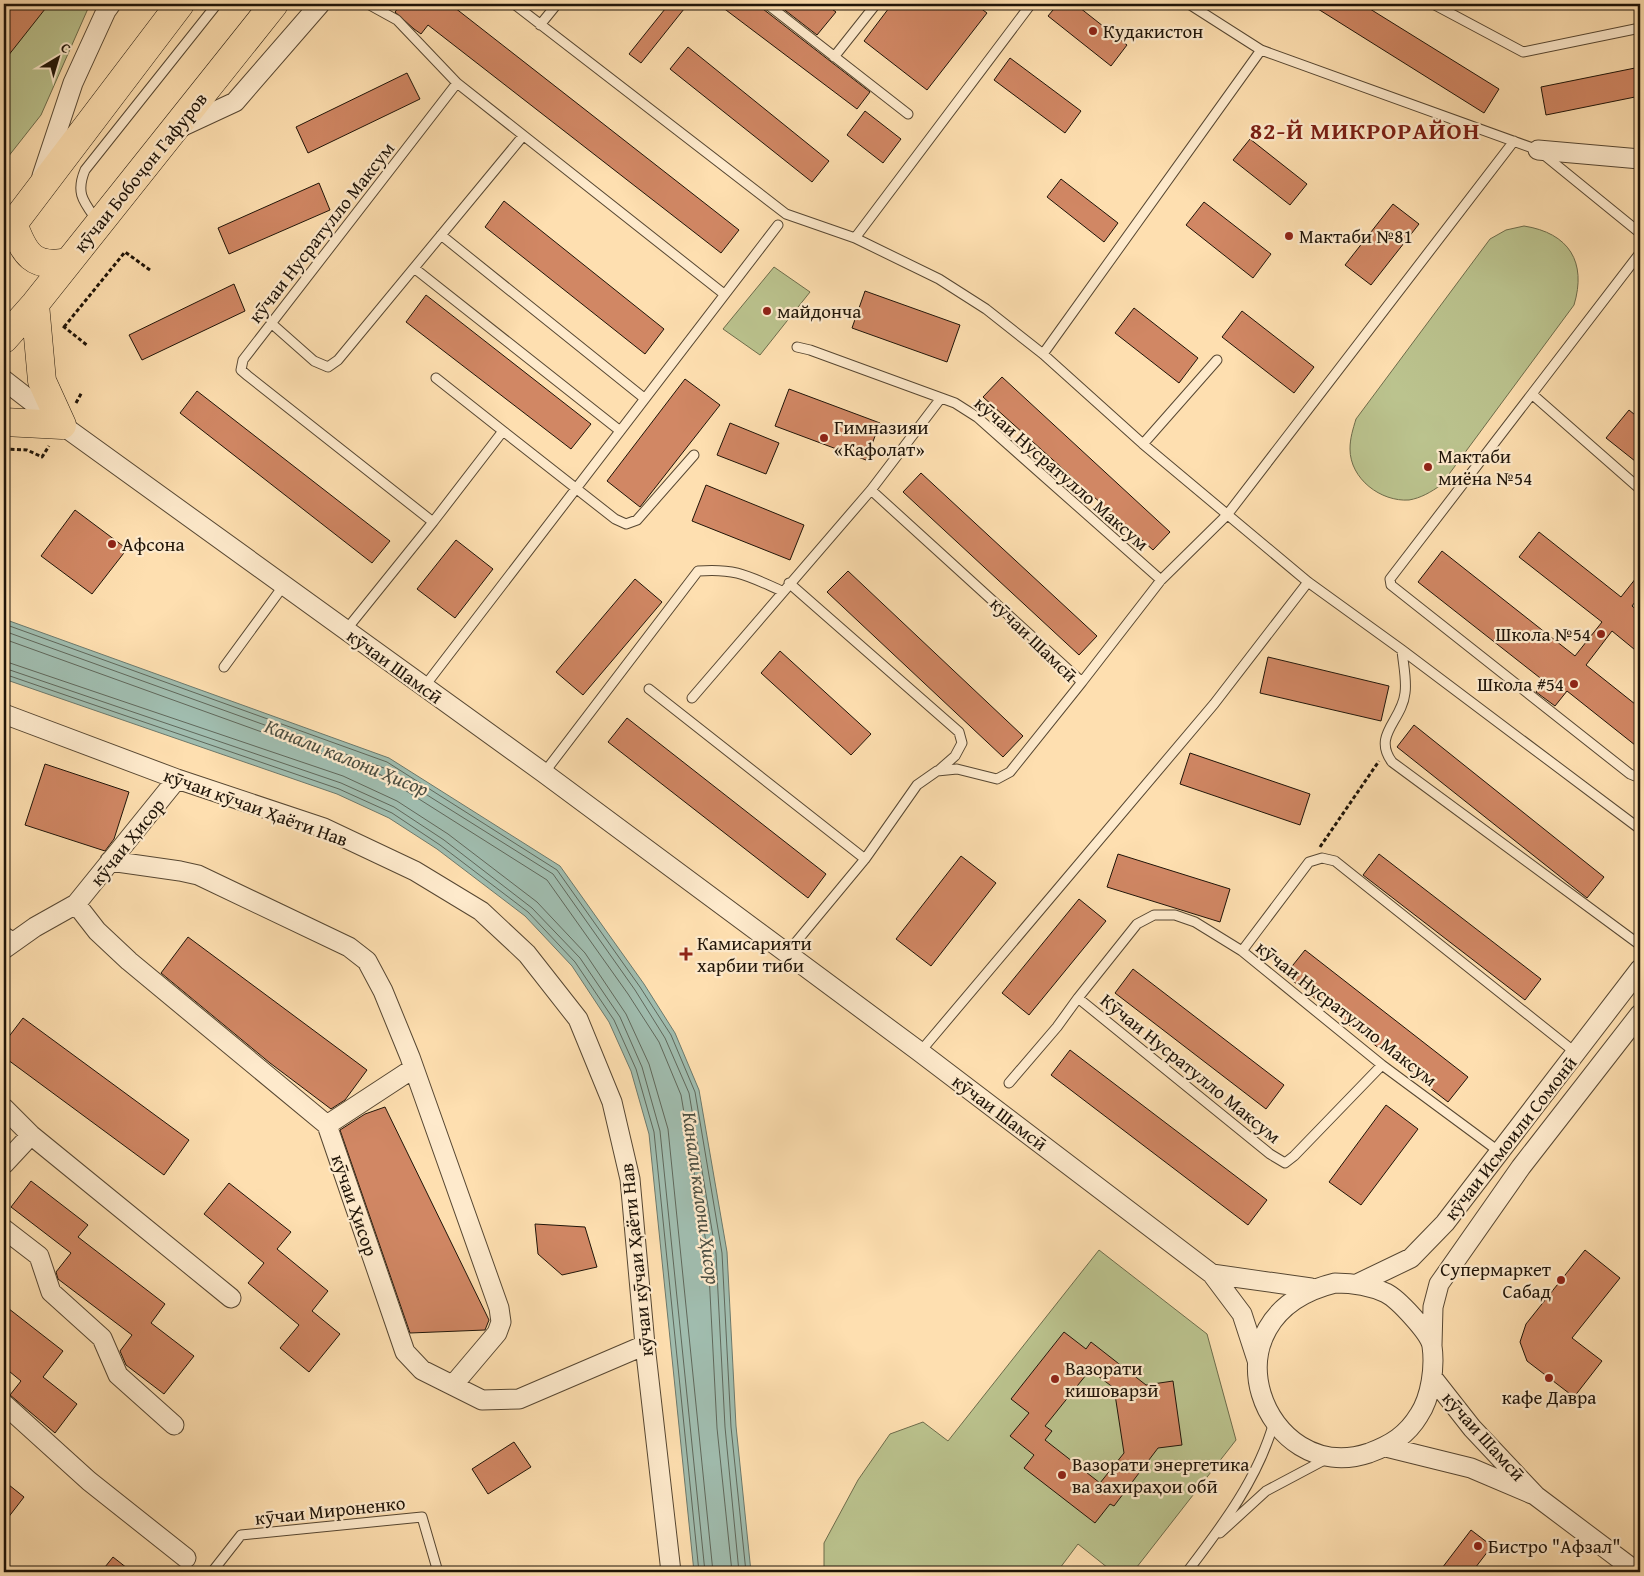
<svg xmlns="http://www.w3.org/2000/svg" width="1644" height="1576" font-family="'Gentium Book Plus',serif">
	<style>
		.green { fill: #bbc38e; stroke: #6d6c4b }
		.water { fill: #a0bcae; stroke: #6c796c }
		.lines { fill: none; stroke-linecap: round; stroke-linejoin: round }
		.shore { stroke: #60685b; stroke-width: 1 }
		.building { fill: #d18764; stroke: #1f1408; fill-rule: evenodd }
		.lane-casing { stroke: #574732; stroke-width: 11 }
		.street-casing { stroke: #574732; stroke-width: 21 }
		.primary-casing { stroke: #1f1408; stroke-width: 29 }
		.path { stroke: #1f1408; stroke-width: 3; stroke-dasharray: 4 2.5; stroke-linecap: butt }
		.lane { stroke: #feeacc; stroke-width: 9 }
		.street { stroke: #feeacc; stroke-width: 19 }
		.primary { stroke: #fedfb0; stroke-width: 28 }
		.poi-dot { fill: #8f2418; stroke: #feeacc; stroke-width: 2 }
		.labels { text-anchor: middle; dominant-baseline: central; stroke-width: 4.5; stroke-linejoin: round; paint-order: stroke }
		.poi-label { font-size: 19px; fill: #1f1408; stroke: #feeacc; text-anchor: start }
		.street-label { font-size: 19px; fill: #1f1408; stroke: #feeacc }
		.water-label { font-size: 20px; font-style: italic; fill: #4c4f42; stroke: #feeacc }
		.district-label { font-size: 24px; font-weight: bold; letter-spacing: 1px; fill: #7a1f14; stroke: #feeacc }
	</style>
	<rect width="100%" height="100%" fill="#fedfb0"/>
	<filter id="stains"><feTurbulence type="fractalNoise" baseFrequency=".004" numOctaves="4"/><feColorMatrix values="0 0 0 0 .2 0 0 0 0 .09 0 0 0 0 .02 0 0 0 .5 -.17"/></filter>
	<radialGradient id="worn" r=".72"><stop offset=".6" stop-color="#630" stop-opacity="0"/><stop offset="1" stop-color="#630" stop-opacity=".3"/></radialGradient>
	<path class="green" d="M 4,4 L 90,4 L 41,115 L 4,162 Z
		M 1524,226 C 1569,233 1587,262 1574,305 L 1441,485 C 1431,492 1421,498 1409,500 C 1381,502 1350,479 1350,449 C 1350,438 1353,429 1356,419 L 1490,239 L 1506,230 Z
		M 774,267 L 810,292 L 760,355 L 723,329 Z
		M 1099,1250 L 1207,1334 L 1236,1440 L 1133,1572 L 1113,1572 L 1078,1544 L 1057,1572 L 824,1572 L 824,1543 L 858,1480 L 890,1434 L 923,1422 L 948,1441 Z"/>
	<path class="water" d="M 4,619 L 389,758 L 560,866 L 644,984 L 675,1033 L 699,1090 L 727,1252 L 736,1426 L 751,1572 L 694,1572 L 649,1134 L 631,1071 L 609,1022 L 572,966 L 525,916 L 437,849 L 389,818 L 337,794 L 4,679 Z"/>
	<g class="lines">
		<path class="shore" d="M 4,624 L 387,762 L 557,870 L 640,987 L 671,1035 L 695,1092 L 722,1253 L 731,1427 L 746,1572
			M 4,631 L 384,768 L 553,874 L 635,990 L 665,1038 L 689,1093 L 716,1254 L 725,1427 L 739,1572
			M 4,639 L 381,775 L 547,880 L 628,994 L 659,1042 L 681,1095 L 708,1254 L 717,1428 L 732,1572
			M 4,661 L 343,776 L 397,801 L 448,834 L 537,902 L 585,953 L 626,1014 L 649,1064 L 668,1129 L 713,1572
			M 4,668 L 341,783 L 394,807 L 444,840 L 532,908 L 580,958 L 620,1017 L 642,1067 L 660,1131 L 705,1572
			M 4,674 L 339,789 L 392,813 L 440,845 L 528,912 L 575,962 L 614,1020 L 636,1069 L 654,1132 L 699,1572"/>
	</g>
	<path class="building" d="M 10,4 L 49,4 L 4,61 L 4,12 Z
		M 401,4 L 450,4 L 739,230 L 721,253 L 428,25 L 421,34 L 414,29 L 395,12 Z
		M 669,4 L 688,4 L 641,63 L 629,54 Z
		M 718,4 L 761,4 L 763,9 L 870,92 L 857,109 Z
		M 777,4 L 825,4 L 836,12 L 817,35 Z
		M 892,4 L 975,4 L 987,13 L 927,90 L 864,41 Z
		M 1058,4 L 1075,4 L 1127,45 L 1111,66 L 1048,16 Z
		M 1310,4 L 1362,4 L 1499,89 L 1484,113 Z
		M 688,47 L 829,161 L 812,182 L 670,69 Z
		M 1010,58 L 1081,111 L 1065,133 L 994,80 Z
		M 1640,67 L 1640,96 L 1546,115 L 1541,87 Z
		M 407,73 L 420,99 L 308,153 L 296,127 Z
		M 865,111 L 901,139 L 883,163 L 847,135 Z
		M 1250,139 L 1307,184 L 1290,205 L 1233,160 Z
		M 1061,179 L 1118,223 L 1104,242 L 1047,197 Z
		M 319,183 L 330,210 L 229,254 L 218,228 Z
		M 504,201 L 664,329 L 645,354 L 485,227 Z
		M 1204,202 L 1271,254 L 1253,278 L 1186,225 Z
		M 1393,204 L 1419,224 L 1371,285 L 1345,265 Z
		M 234,284 L 245,311 L 142,360 L 129,335 Z
		M 865,291 L 960,325 L 947,362 L 852,328 Z
		M 426,295 L 591,424 L 571,449 L 406,322 Z
		M 1134,308 L 1198,358 L 1179,383 L 1115,333 Z
		M 1242,311 L 1314,367 L 1294,393 L 1222,337 Z
		M 1002,377 L 1170,532 L 1153,550 L 983,397 Z
		M 685,379 L 720,405 L 640,507 L 607,481 Z
		M 789,389 L 880,423 L 866,460 L 775,426 Z
		M 197,391 L 390,541 L 372,563 L 180,413 Z
		M 1629,410 L 1640,419 L 1640,465 L 1606,438 Z
		M 730,423 L 779,443 L 766,474 L 717,455 Z
		M 921,473 L 1097,636 L 1079,655 L 903,492 Z
		M 706,485 L 804,525 L 790,560 L 692,521 Z
		M 75,510 L 127,549 L 92,594 L 41,556 Z
		M 1539,532 L 1621,597 L 1640,573 L 1640,595 L 1632,606 L 1640,613 L 1640,654 L 1612,631 L 1586,665 L 1640,708 L 1640,749 L 1567,691 L 1555,706 L 1536,692 L 1544,681 L 1418,582 L 1442,551 L 1575,656 L 1602,622 L 1519,557 Z
		M 456,540 L 493,569 L 455,618 L 417,589 Z
		M 848,571 L 1023,736 L 1003,757 L 827,592 Z
		M 635,579 L 662,602 L 583,695 L 556,672 Z
		M 780,651 L 871,734 L 851,755 L 761,673 Z
		M 1268,657 L 1389,686 L 1381,721 L 1260,693 Z
		M 627,718 L 826,874 L 808,898 L 608,742 Z
		M 1414,725 L 1604,877 L 1587,898 L 1397,747 Z
		M 1190,753 L 1310,794 L 1300,825 L 1180,784 Z
		M 45,764 L 129,792 L 114,839 L 105,851 L 25,825 Z
		M 1118,854 L 1230,889 L 1220,922 L 1107,887 Z
		M 1379,854 L 1541,979 L 1525,1000 L 1363,875 Z
		M 961,856 L 996,883 L 931,966 L 896,939 Z
		M 1079,899 L 1106,921 L 1029,1015 L 1002,993 Z
		M 188,937 L 367,1070 L 345,1100 L 331,1109 L 270,1063 L 161,973 Z
		M 1305,950 L 1468,1077 L 1448,1102 L 1285,975 Z
		M 1133,969 L 1284,1085 L 1266,1109 L 1115,993 Z
		M 23,1018 L 189,1140 L 164,1175 L 4,1057 L 4,1043 Z
		M 1070,1050 L 1267,1200 L 1248,1225 L 1051,1075 Z
		M 1386,1105 L 1418,1129 L 1361,1205 L 1329,1182 Z
		M 385,1107 L 489,1320 L 485,1330 L 410,1333 L 340,1130 L 365,1114 Z
		M 31,1181 L 88,1225 L 78,1237 L 165,1304 L 151,1323 L 194,1356 L 164,1394 L 126,1365 L 120,1351 L 132,1335 L 58,1279 L 56,1272 L 71,1253 L 11,1207 Z
		M 229,1183 L 291,1232 L 277,1249 L 328,1291 L 312,1311 L 340,1334 L 309,1372 L 280,1348 L 299,1325 L 248,1283 L 264,1263 L 204,1214 Z
		M 535,1224 L 585,1227 L 597,1267 L 562,1275 L 538,1254 Z
		M 1585,1250 L 1620,1278 L 1572,1338 L 1602,1361 L 1574,1397 L 1527,1361 L 1520,1342 L 1526,1324 Z
		M 4,1305 L 63,1351 L 43,1377 L 77,1404 L 55,1433 L 10,1395 L 21,1381 L 4,1367 Z
		M 1064,1332 L 1086,1349 L 1091,1342 L 1146,1385 L 1173,1381 L 1182,1445 L 1158,1448 L 1114,1506 L 1110,1504 L 1095,1523 L 1024,1468 L 1034,1455 L 1010,1436 L 1029,1413 L 1011,1399 ZM 1090,1370 L 1114,1388 L 1124,1453 L 1100,1483 L 1045,1440 L 1052,1431 L 1045,1426 Z
		M 514,1442 L 531,1467 L 488,1494 L 472,1469 Z
		M 4,1481 L 24,1497 L 4,1523 Z
		M 1471,1530 L 1492,1546 L 1472,1572 L 1439,1572 Z
		M 113,1557 L 132,1572 L 101,1572 Z"/>
	<g class="lines">
		<defs>
			<path id="lane" d="M 368,4 L 397,20 L 457,83
				M 514,4 L 786,214 L 855,238 L 939,279 L 986,309 L 1043,354 L 1143,444 L 1308,582 L 1402,650 L 1640,829
				M 767,4 L 908,114
				M 1189,4 L 1261,50 L 1538,150 L 1640,233
				M 1433,4 L 1523,52 L 1640,28
				M 540,25 L 557,4
				M 834,57 L 876,4
				M 98,222 C 84,202 75,194 85,170 L 217,4
				M 441,235 L 644,398
				M 855,238 L 1031,4
				M 1640,253 L 1390,579 L 1391,585 L 1630,774 L 1640,778
				M 414,268 L 619,430
				M 271,323 L 314,361 L 328,367 L 338,360 L 523,136
				M 797,347 L 810,350 L 955,403 L 977,417 L 1161,580
				M 1043,354 L 1261,50
				M 1533,395 L 1640,489
				M 503,431 L 615,519 L 626,524 L 637,520 L 694,455
				M 1143,444 L 1217,360
				M 433,522 L 503,431 L 436,378
				M 789,583 L 959,732 L 962,743 L 955,756 L 938,771
				M 346,630 L 433,522 L 248,376 L 241,370 L 243,360 L 457,83 L 724,294
				M 1402,650 C 1403,663 1407,680 1405,693 C 1402,721 1372,735 1392,762 L 1640,945
				M 224,667 L 284,585
				M 1082,682 L 1161,580 L 1227,515 L 1514,141
				M 424,687 L 778,225
				M 649,689 L 865,859
				M 692,698 L 871,490 L 941,398
				M 544,773 L 698,571 C 736,568 748,576 782,591
				M 4,931 L 17,939
				M 787,953 L 865,859 L 917,785 L 937,771 L 957,769 L 997,779 L 1010,772 L 1082,682 L 871,490
				M 1078,998 L 1137,924 L 1154,915 L 1175,915 L 1195,922 L 1242,951
				M 920,1052 L 1214,704 L 1308,582
				M 1009,1083 L 1057,1027 L 1078,998 L 1270,1154 L 1285,1163 L 1294,1156 L 1382,1065
				M 1501,1153 L 1382,1065 L 1242,951 L 1309,862 L 1322,858 L 1335,861 L 1576,1053
				M 1220,1533 L 1266,1491 L 1330,1457
				M 212,1572 L 241,1535 L 422,1517 L 438,1572
				M 1187,1572 C 1222,1526 1258,1479 1274,1422"/>
			<path id="street" d="M 179,128 L 235,102 L 320,4
				M 1538,150 L 1640,159
				M 42,176 L 73,83 L 106,11 L 111,4
				M 4,380 L 62,425 L 544,773 L 920,1052 L 1212,1274 L 1242,1314 L 1257,1360
				M 4,714 L 177,779 L 324,828 L 415,871 L 481,911 L 527,954 L 578,1019 L 612,1102 L 630,1179 L 645,1345 L 671,1572
				M 177,779 L 76,904 L 97,931 L 129,961 L 327,1125 L 405,1352 L 422,1370 L 482,1400 L 519,1399 L 645,1345
				M 110,861 L 180,871 L 198,875 L 349,947 L 367,961 L 383,991 L 410,1057 L 499,1308 L 501,1322 L 497,1333 L 453,1385
				M 4,949 L 35,927 L 76,904
				M 4,1108 L 31,1135 L 231,1298
				M 327,1125 L 414,1068
				M 4,1164 L 31,1135
				M 4,1229 L 39,1256 L 51,1292 L 102,1338 L 118,1375 L 174,1425
				M 1212,1274 L 1311,1288
				M 1335,1283 C 1353,1283 1369,1285 1386,1293 C 1398,1299 1430,1333 1432,1346 C 1435,1367 1431,1397 1419,1415 C 1407,1435 1391,1445 1369,1453 C 1265,1488 1197,1317 1335,1283 Z
				M 1359,1283 L 1411,1258 L 1445,1223 L 1640,969
				M 1432,1345 L 1433,1307 L 1439,1284 L 1521,1167 L 1640,1014
				M 1432,1377 L 1472,1428 L 1536,1496 L 1637,1572
				M 4,1404 L 89,1481 L 186,1558
				M 1386,1447 L 1471,1468 L 1532,1494"/>
			<path id="primary" d="M 13,223 C 24,254 33,269 68,262
				M 4,236 L 180,4
				M 4,339 L 35,304 L 274,4
				M 4,422 L 62,425 L 42,381 L 35,304"/>
		</defs>
		<use href="#lane" class="lane-casing"/>
		<use href="#street" class="street-casing"/>
		<use href="#primary" class="primary-casing"/>
		<path class="path" d="M 63,326 L 88,346
			M 64,327 L 125,252 L 150,270
			M 76,403 L 82,392
			M 4,449 L 27,450 L 42,457 L 49,446
			M 1320,847 L 1379,761"/>
		<use href="#lane" class="lane"/>
		<use href="#street" class="street"/>
		<use href="#primary" class="primary"/>
	</g>
	<g class="poi-dot">
		<circle cx="1093" cy="31" r="5"/>
		<circle cx="1289" cy="236" r="5"/>
		<circle cx="767" cy="311" r="5"/>
		<circle cx="824" cy="438" r="5"/>
		<circle cx="1428" cy="467" r="5"/>
		<circle cx="112" cy="544" r="5"/>
		<circle cx="1601" cy="634" r="5"/>
		<circle cx="1574" cy="684" r="5"/>
		<path d="M683.5 946.5h5v5h5v5h-5v5h-5v-5h-5v-5h5z"/>
		<circle cx="1561" cy="1280" r="5"/>
		<circle cx="1549" cy="1378" r="5"/>
		<circle cx="1055" cy="1379" r="5"/>
		<circle cx="1062" cy="1475" r="5"/>
		<circle cx="1478" cy="1546" r="5"/>
	</g>
	<g class="labels">
		<g class="poi-label">
			<text x="1103" y="31">Кудакистон</text>
			<text x="1299" y="236">Мактаби №81</text>
			<text x="777" y="311">майдонча</text>
			<text x="834" y="427">Гимназияи<tspan x="834" dy="22">«Кафолат»</tspan></text>
			<text x="1438" y="456">Мактаби<tspan x="1438" dy="22">миёна №54</tspan></text>
			<text x="122" y="544">Афсона</text>
			<text x="1591" y="634" text-anchor="end">Школа №54</text>
			<text x="1564" y="684" text-anchor="end">Школа #54</text>
			<text x="697" y="943">Камисарияти<tspan x="697" dy="22">харбии тиби</tspan></text>
			<text x="1551" y="1269" text-anchor="end">Супермаркет<tspan x="1551" dy="22">Сабад</tspan></text>
			<text x="1065" y="1368">Вазорати<tspan x="1065" dy="22">кишоварзӣ</tspan></text>
			<text x="1549" y="1397" text-anchor="middle">кафе Давра</text>
			<text x="1072" y="1464">Вазорати энергетика<tspan x="1072" dy="22">ва захираҳои обӣ</tspan></text>
			<text x="1488" y="1546">Бистро "Афзал"</text>
		</g>
		<g class="street-label">
			<text transform="translate(140 172) rotate(-51)">кӯчаи Бобоҷон Гафуров</text>
			<text transform="translate(321 232) rotate(-52)">кӯчаи Нусратулло Максум</text>
			<text transform="translate(1062 473) rotate(41)">кӯчаи Нусратулло Максум</text>
			<text transform="translate(1034 639) rotate(44)">кӯчаи Шамсӣ</text>
			<text transform="translate(395 666) rotate(36)">кӯчаи Шамсӣ</text>
			<text transform="translate(256 807) rotate(20)">кӯчаи кӯчаи Ҳаёти Нав</text>
			<text transform="translate(127 842) rotate(-51)">кӯчаи Ҳисор</text>
			<text transform="translate(1347 1013) rotate(38)">кӯчаи Нусратулло Максум</text>
			<text transform="translate(1191 1068) rotate(39)">Кӯчаи Нусратулло Максум</text>
			<text transform="translate(1000 1112) rotate(37)">кӯчаи Шамсӣ</text>
			<text transform="translate(1510 1138) rotate(-52)">кӯчаи Исмоили Сомонӣ</text>
			<text transform="translate(355 1205) rotate(71)">кӯчаи Ҳисор</text>
			<text transform="translate(636 1260) rotate(-96)">кӯчаи кӯчаи Ҳаёти Нав</text>
			<text transform="translate(1484 1436) rotate(48)">кӯчаи Шамсӣ</text>
			<text transform="translate(330 1510) rotate(-6)">кӯчаи Мироненко</text>
		</g>
		<g class="water-label">
			<text transform="translate(347 757) rotate(22)">Канали калони Ҳисор</text>
			<text transform="translate(702 1198) rotate(82)">Канали калони Ҳисор</text>
		</g>
		<g class="district-label">
			<text x="1365" y="130">82-Й МИКРОРАЙОН</text>
		</g>
	</g>
	<rect width="1644" height="1576" fill="none" stroke="#fedfb0" stroke-width="20"/>
	<rect x="5" y="5" width="1634" height="1566" fill="none" stroke="#1f1408" stroke-width="2.5"/>
	<rect x="10" y="10" width="1624" height="1556" fill="none" stroke="#1f1408"/>
	<g transform="translate(58 58) rotate(38)" stroke="#feeacc" stroke-width="4" paint-order="stroke">
	<path d="M0-4L9 19L0 12L-9 19Z" fill="#1f1408"/>
	<text y="-8" font-size="14" font-weight="bold" text-anchor="middle" fill="#1f1408">С</text>
	</g>
	<rect width="100%" height="100%" filter="url(#stains)"/>
	<rect width="100%" height="100%" fill="url(#worn)"/>
</svg>
